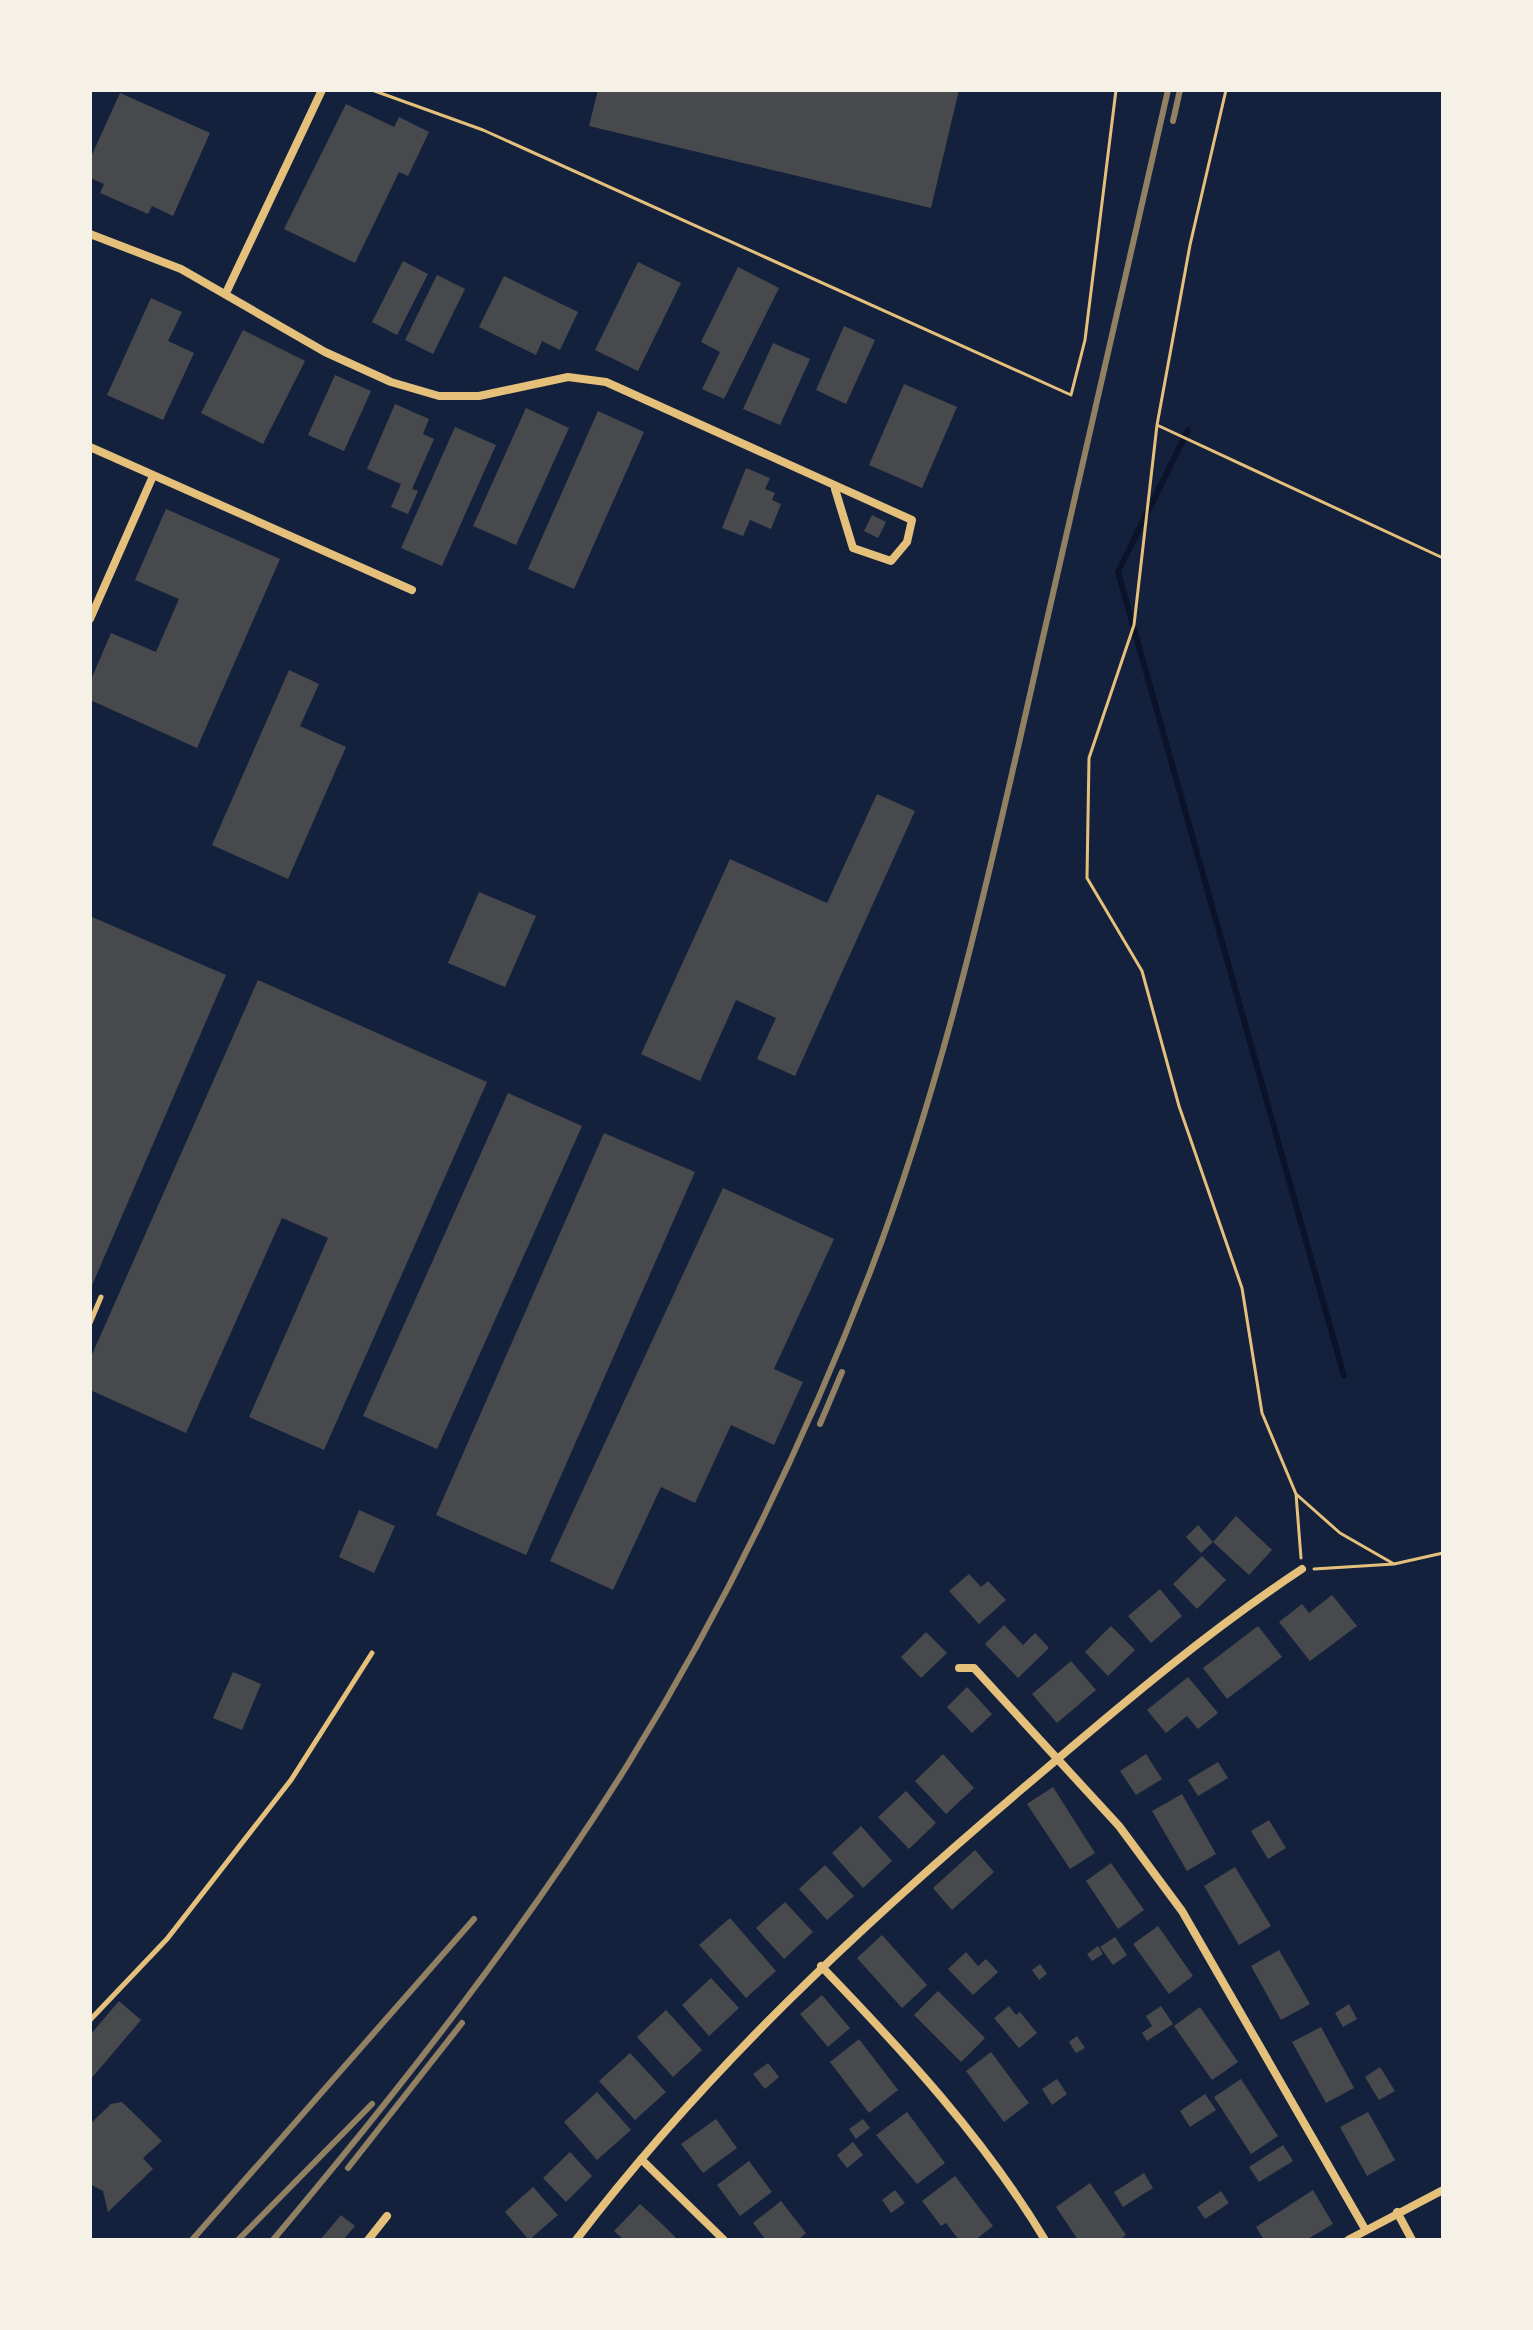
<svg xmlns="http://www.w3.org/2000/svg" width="1533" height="2330" font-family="Roboto,sans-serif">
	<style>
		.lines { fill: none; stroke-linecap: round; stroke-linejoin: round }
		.stream { stroke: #0b132b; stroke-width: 6 }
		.building { fill: #48494c }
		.path { stroke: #e5c07b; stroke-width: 3 }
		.service { stroke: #e5c07b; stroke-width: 5 }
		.minor { stroke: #e5c07b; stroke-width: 8 }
		.rail { stroke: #918062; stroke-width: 6 }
	</style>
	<rect width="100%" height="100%" fill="#14213d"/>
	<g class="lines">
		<path class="stream" d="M 1188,430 L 1118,572 L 1344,1376"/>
	</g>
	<path class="building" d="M 598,90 L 959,90 L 931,208 L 589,126 Z
		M 120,93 L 210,133 L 173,216 L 152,206 L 148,214 L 100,193 L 104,184 L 90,178 L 90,159 Z
		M 346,104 L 394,127 L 399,117 L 429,132 L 408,176 L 399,172 L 355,263 L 284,229 Z
		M 403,261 L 428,274 L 397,335 L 372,322 Z
		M 638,262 L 681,283 L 638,371 L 595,350 Z
		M 738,267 L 779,288 L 724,399 L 702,389 L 720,352 L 701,342 Z
		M 437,275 L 465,289 L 433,354 L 405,340 Z
		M 504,276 L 578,312 L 560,350 L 542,341 L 536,355 L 479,327 Z
		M 151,298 L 182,312 L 168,341 L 194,353 L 163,420 L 107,395 Z
		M 844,326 L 875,340 L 846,404 L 816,390 Z
		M 243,330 L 305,361 L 263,444 L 201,413 Z
		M 773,343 L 810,359 L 780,425 L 743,409 Z
		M 335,375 L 371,391 L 344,451 L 308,435 Z
		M 904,384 L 957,407 L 922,488 L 869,465 Z
		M 395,404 L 429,419 L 423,434 L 434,439 L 412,489 L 418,491 L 408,514 L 391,507 L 401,484 L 367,469 Z
		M 526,408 L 569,428 L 516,545 L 473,526 Z
		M 598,411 L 644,432 L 574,589 L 528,569 Z
		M 455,427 L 496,445 L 442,566 L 401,548 Z
		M 746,468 L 770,478 L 765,489 L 775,493 L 772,500 L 781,504 L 771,529 L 750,520 L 743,536 L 722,528 Z
		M 166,509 L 280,559 L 197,748 L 90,700 L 90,682 L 111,633 L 156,652 L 179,599 L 135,580 Z
		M 872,515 L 886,522 L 878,538 L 864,531 Z
		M 289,670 L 319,684 L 300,726 L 346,747 L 288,879 L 212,845 Z
		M 877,794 L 915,811 L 795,1076 L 757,1059 L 776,1018 L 736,1000 L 700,1081 L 641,1054 L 730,859 L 827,903 Z
		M 479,892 L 536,916 L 505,987 L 448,963 Z
		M 90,916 L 226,975 L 90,1290 Z
		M 258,980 L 487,1082 L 324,1450 L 249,1417 L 328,1238 L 282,1218 L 186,1433 L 90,1390 L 90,1359 Z
		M 508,1093 L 582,1126 L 437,1449 L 363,1416 Z
		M 604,1133 L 695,1172 L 526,1555 L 436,1515 Z
		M 723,1188 L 834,1239 L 774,1369 L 803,1382 L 774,1445 L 731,1425 L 695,1503 L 661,1487 L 613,1590 L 550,1561 Z
		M 359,1510 L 395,1526 L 374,1573 L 339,1557 Z
		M 1236,1516 L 1272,1550 L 1249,1575 L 1213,1542 Z
		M 1198,1525 L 1213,1542 L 1201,1553 L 1186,1537 Z
		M 1202,1556 L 1226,1580 L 1197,1609 L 1173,1584 Z
		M 969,1574 L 981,1587 L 988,1581 L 1006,1600 L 979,1624 L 949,1591 Z
		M 1160,1589 L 1182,1616 L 1151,1643 L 1128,1616 Z
		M 1332,1595 L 1357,1626 L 1310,1661 L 1279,1622 L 1302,1604 L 1309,1613 Z
		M 1004,1625 L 1023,1645 L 1035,1633 L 1049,1648 L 1018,1678 L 985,1644 Z
		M 1111,1626 L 1135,1650 L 1108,1676 L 1085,1652 Z
		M 1258,1626 L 1282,1657 L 1227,1699 L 1203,1668 Z
		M 926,1632 L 947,1653 L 921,1678 L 901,1657 Z
		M 1071,1661 L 1096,1690 L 1057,1723 L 1032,1694 Z
		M 233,1672 L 261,1684 L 242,1730 L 213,1718 Z
		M 1188,1677 L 1218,1713 L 1198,1729 L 1187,1716 L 1166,1733 L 1147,1710 Z
		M 967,1687 L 992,1714 L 972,1733 L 947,1707 Z
		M 943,1754 L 974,1788 L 946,1814 L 915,1781 Z
		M 1146,1754 L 1162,1779 L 1136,1795 L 1120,1771 Z
		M 1218,1762 L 1228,1778 L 1198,1796 L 1188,1780 Z
		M 1053,1787 L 1095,1853 L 1070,1869 L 1027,1804 Z
		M 906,1791 L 936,1823 L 909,1849 L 878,1817 Z
		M 1182,1794 L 1216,1854 L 1187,1871 L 1152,1811 Z
		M 1269,1820 L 1286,1848 L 1268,1859 L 1251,1831 Z
		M 861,1826 L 892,1861 L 863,1888 L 832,1853 Z
		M 975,1850 L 994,1872 L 952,1910 L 933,1888 Z
		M 1111,1863 L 1144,1910 L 1118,1929 L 1086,1881 Z
		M 825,1865 L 854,1896 L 827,1920 L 799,1889 Z
		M 1235,1867 L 1271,1926 L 1239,1945 L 1204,1886 Z
		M 785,1902 L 813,1932 L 784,1959 L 756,1928 Z
		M 730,1918 L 776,1971 L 746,1998 L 699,1945 Z
		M 1158,1926 L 1193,1976 L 1169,1994 L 1133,1944 Z
		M 882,1935 L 927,1985 L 902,2008 L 857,1958 Z
		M 1115,1937 L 1127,1955 L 1113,1965 L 1100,1947 Z
		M 1098,1946 L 1103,1954 L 1092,1961 L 1087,1954 Z
		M 1279,1950 L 1310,2004 L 1281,2020 L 1251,1966 Z
		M 966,1952 L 978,1966 L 986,1959 L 998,1972 L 973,1995 L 948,1969 Z
		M 1040,1964 L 1047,1974 L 1039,1980 L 1032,1970 Z
		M 711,1978 L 739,2008 L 709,2036 L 682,2005 Z
		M 938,1991 L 985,2038 L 961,2062 L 914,2015 Z
		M 822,1995 L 850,2028 L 828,2047 L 800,2014 Z
		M 119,2001 L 141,2020 L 90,2080 L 90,2035 Z
		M 1349,2004 L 1357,2019 L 1343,2027 L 1335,2013 Z
		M 1009,2006 L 1016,2015 L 1020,2012 L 1037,2033 L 1019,2048 L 994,2018 Z
		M 1161,2006 L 1173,2024 L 1147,2041 L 1142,2033 L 1152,2026 L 1146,2016 Z
		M 1200,2007 L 1238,2062 L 1212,2080 L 1174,2026 Z
		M 666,2010 L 702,2050 L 673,2077 L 637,2037 Z
		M 1321,2027 L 1354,2088 L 1326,2103 L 1292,2042 Z
		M 1077,2036 L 1085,2048 L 1076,2053 L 1069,2042 Z
		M 859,2039 L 898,2090 L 869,2113 L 830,2062 Z
		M 991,2052 L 1029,2103 L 1004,2122 L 966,2071 Z
		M 630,2053 L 666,2092 L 635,2120 L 599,2081 Z
		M 768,2063 L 779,2077 L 765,2089 L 753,2074 Z
		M 1380,2067 L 1395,2091 L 1379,2100 L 1365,2077 Z
		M 1057,2079 L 1067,2094 L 1052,2105 L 1042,2089 Z
		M 1241,2079 L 1278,2136 L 1251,2154 L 1214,2097 Z
		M 597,2092 L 631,2130 L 597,2160 L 564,2122 Z
		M 1205,2094 L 1216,2110 L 1190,2127 L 1180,2111 Z
		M 122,2102 L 162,2141 L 143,2158 L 153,2169 L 108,2212 L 103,2191 L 90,2184 L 90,2124 L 111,2104 Z
		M 907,2112 L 945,2163 L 917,2184 L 876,2135 Z
		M 1368,2112 L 1395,2160 L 1367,2176 L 1340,2127 Z
		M 716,2119 L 737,2148 L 703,2173 L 681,2144 Z
		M 863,2119 L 870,2128 L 856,2139 L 849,2129 Z
		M 853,2142 L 863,2155 L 847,2168 L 837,2155 Z
		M 1283,2145 L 1293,2161 L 1259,2182 L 1249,2167 Z
		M 570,2152 L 592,2176 L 566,2202 L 543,2178 Z
		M 749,2161 L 772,2192 L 740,2216 L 717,2185 Z
		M 1144,2173 L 1153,2188 L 1123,2207 L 1114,2192 Z
		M 955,2176 L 993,2226 L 975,2240 L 959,2240 L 946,2223 L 941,2226 L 922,2201 Z
		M 1090,2183 L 1126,2235 L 1119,2240 L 1078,2240 L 1056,2207 Z
		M 533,2187 L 558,2215 L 529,2240 L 505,2212 Z
		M 895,2190 L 905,2203 L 891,2213 L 882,2200 Z
		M 1313,2190 L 1333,2224 L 1306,2240 L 1264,2240 L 1256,2227 Z
		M 1221,2191 L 1229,2203 L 1205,2219 L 1197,2207 Z
		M 781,2201 L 806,2233 L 798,2240 L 766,2240 L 753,2223 Z
		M 640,2204 L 662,2224 L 678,2240 L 624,2240 L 614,2231 Z
		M 341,2215 L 355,2226 L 343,2240 L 320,2240 Z"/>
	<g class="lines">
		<path class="path" d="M 372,90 L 483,130 L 1071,395 L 1085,340 L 1116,90
			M 1226,90 L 1190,245 L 1157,425 L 1134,625 L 1089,758 L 1087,878 L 1142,971 L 1179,1106 L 1242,1288 L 1262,1413 L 1296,1494 L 1340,1533 L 1394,1564 L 1443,1553
			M 1157,425 L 1443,558
			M 1296,1494 L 1301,1558
			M 1314,1569 L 1394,1564"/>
		<path class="service" d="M 90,1323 L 101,1297
			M 90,2020 L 167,1939 L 291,1780 L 372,1653"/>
		<path class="minor" d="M 90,234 L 181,269 L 325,352 L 391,382 L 439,396 L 479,396 L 568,377 L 606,382 L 912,520 L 907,542 L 891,561 L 853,548 L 835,489
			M 226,293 L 322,90
			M 90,447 L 412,590
			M 90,619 L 153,476
			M 959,1668 L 974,1668 L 1119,1826 L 1182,1911 L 1365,2229
			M 821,1966 C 903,2051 984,2138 1045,2240
			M 641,2159 L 724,2240
			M 1397,2212 L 1412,2240
			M 368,2240 L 387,2216
			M 576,2240 C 706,2070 859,1927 1022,1789 C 1113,1712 1202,1635 1302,1569
			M 1348,2240 L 1443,2190"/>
		<path class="rail" d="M 1173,121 L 1180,90
			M 820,1424 L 842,1372
			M 348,2168 L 462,2023
			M 192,2240 L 474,1919
			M 238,2240 L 372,2104
			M 273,2240 C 400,2089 523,1933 628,1764 C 723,1610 803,1445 869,1275 C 947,1072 993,858 1041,646 C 1082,460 1125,275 1168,90"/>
	</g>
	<rect width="1533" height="2330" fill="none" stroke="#f6f1e7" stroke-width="184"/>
</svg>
